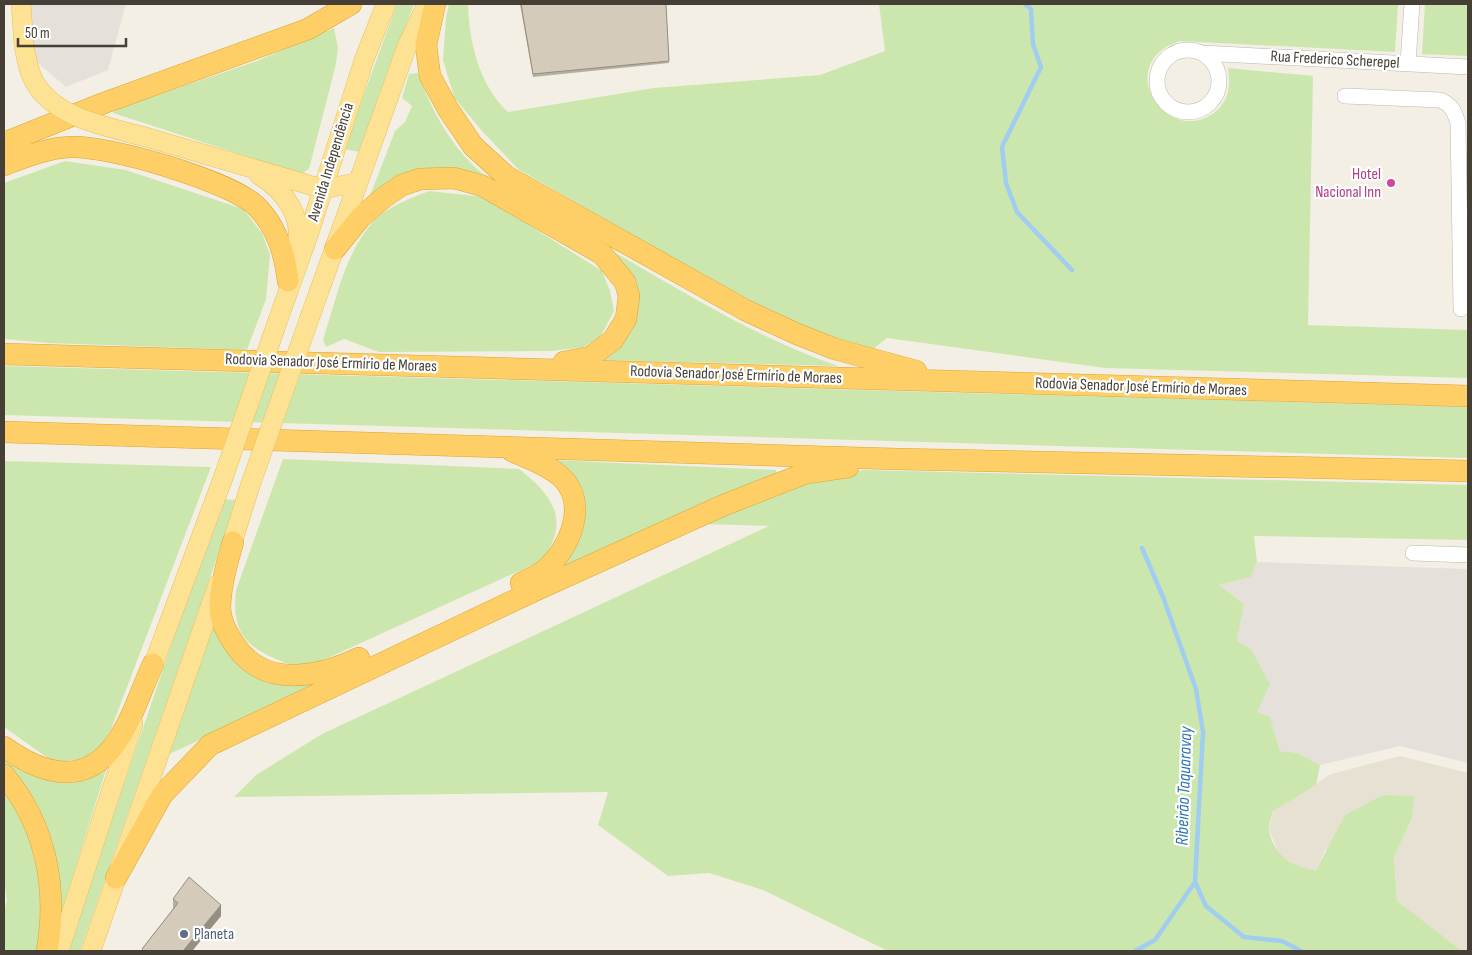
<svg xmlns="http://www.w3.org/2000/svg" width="1472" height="955" font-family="'Sofia Sans Condensed',sans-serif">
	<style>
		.residential { fill: #e7e1d3 }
		.industrial { fill: #e5e0da }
		.green { fill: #cce7ae }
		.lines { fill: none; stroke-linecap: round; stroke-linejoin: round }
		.stream { stroke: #a1cdf0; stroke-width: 4.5 }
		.minor-casing { stroke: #beb7a8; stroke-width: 16 }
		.major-casing { stroke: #e3c063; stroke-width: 20 }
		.highway-casing { stroke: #dca436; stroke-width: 22 }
		.minor { stroke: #fff; stroke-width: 15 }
		.major { stroke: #fee293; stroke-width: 19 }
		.highway { stroke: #fdcf66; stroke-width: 21 }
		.major-bridge-casing { stroke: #e3c063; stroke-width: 20; stroke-linecap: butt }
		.major-bridge { stroke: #fee293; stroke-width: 19 }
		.wall { fill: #b6afa1 }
		.shaded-wall { fill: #948e83 }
		.building { fill: #d4cbbb; stroke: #948e83 }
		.hotel-dot { fill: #d1479c; stroke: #fff; stroke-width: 2 }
		.service-dot { fill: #5c6f8a; stroke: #fff; stroke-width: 2 }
		.labels { text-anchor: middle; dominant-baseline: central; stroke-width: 4.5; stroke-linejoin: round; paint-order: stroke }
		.street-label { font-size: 16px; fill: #453f35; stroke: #fff }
		.hotel-label { font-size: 16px; fill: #b23c85; stroke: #fff; text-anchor: end }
		.service-label { font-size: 16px; fill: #4e5e75; stroke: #fff; text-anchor: start }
		.water-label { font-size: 18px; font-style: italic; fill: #2f76b0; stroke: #fff }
	</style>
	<rect width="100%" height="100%" fill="#f3efe5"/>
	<path class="residential" d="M 1400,756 L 1468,773 L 1468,951 L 1462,951 L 1444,940 L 1397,901 L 1394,857 L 1412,818 L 1325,850 L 1316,870 L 1300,868 L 1279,854 L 1269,829 L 1273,811 L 1331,774 Z"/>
	<path class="industrial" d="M 30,4 L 126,4 L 108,70 L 66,87 L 38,63 L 32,43 Z
		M 1257,562 L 1468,569 L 1468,763 L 1400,746 L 1320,765 L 1298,753 L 1280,751 L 1270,718 L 1256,712 L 1251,649 L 1237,641 L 1244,604 L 1219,585 L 1251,577 Z"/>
	<path class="green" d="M 397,4 L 414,4 L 359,152 L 344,149 Z
		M 449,4 L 468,4 C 469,42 479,85 508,112 L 654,88 L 820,75 L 885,51 L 879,4 L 1398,4 L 1395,52 L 1180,41 C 1175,43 1168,45 1163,49 C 1121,80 1173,145 1215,112 C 1229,101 1231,85 1228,68 L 1313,76 L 1308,325 L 1468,330 L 1468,378 L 1105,368 L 887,338 L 871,351 L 810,330 L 750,303 L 518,169 L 482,131 L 454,97 L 443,60 L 446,18 Z
		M 1425,4 L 1468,4 L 1468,56 L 1422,54 Z
		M 334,28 L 338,48 L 336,64 L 309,169 L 301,174 L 113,113 L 114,110 L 257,61 Z
		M 418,73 C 433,114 453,151 488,178 L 460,175 L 368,201 L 395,131 L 405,122 L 412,106 L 402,98 L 409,74 Z
		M 65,161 L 126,170 L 243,209 L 262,233 L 270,255 L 266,299 L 247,350 L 48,343 L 4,339 L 4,183 Z
		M 429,191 L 484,197 L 602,271 L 610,291 L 614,311 L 601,336 L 583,347 L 552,351 L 379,352 L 344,339 L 326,347 L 323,340 C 336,300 345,251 375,220 C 389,206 411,198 429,191 Z
		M 598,243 C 676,287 753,337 838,366 L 603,360 C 620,350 625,340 631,322 Z
		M 4,366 L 1468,407 L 1468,458 L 4,415 Z
		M 283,459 L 519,469 C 554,496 571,522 541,561 L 328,658 L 298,668 C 255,651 230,642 236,590 Z
		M 551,460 L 776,470 L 776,473 L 539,582 L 578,527 Z
		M 4,461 L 211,467 L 111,729 L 98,751 L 82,759 L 67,761 L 52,761 L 4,727 Z
		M 863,470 L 1468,485 L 1468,540 L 1254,536 L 1257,562 L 1251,577 L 1219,585 L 1244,604 L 1237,641 L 1251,649 L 1270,684 L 1257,712 L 1270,717 L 1280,751 L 1298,753 L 1320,765 L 1316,785 L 1273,811 C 1272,816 1268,825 1269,830 C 1273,855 1293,868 1316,870 L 1345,815 L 1383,795 L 1414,796 L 1412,818 L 1394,857 L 1397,901 L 1462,951 L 888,951 L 763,890 L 709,873 L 668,876 L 598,825 L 608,792 L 234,797 L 256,775 L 322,734 L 769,526 L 700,524 L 781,491 Z
		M 221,499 L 237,500 L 80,951 L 67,951 Z
		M 210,613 C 214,632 222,644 235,659 L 342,674 L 165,756 Z
		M 111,754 L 61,914 L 18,781 L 4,764 L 4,755 L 34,771 Z
		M 4,787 C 12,803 22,819 29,836 C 43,867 46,919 38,951 L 4,951 L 4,912 L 7,900 L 4,880 Z"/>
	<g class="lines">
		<path class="stream" d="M 1025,4 L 1031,9 L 1033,44 L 1041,67 L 1002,147 L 1006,183 L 1017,212 L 1072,270
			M 1195,882 L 1206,906 L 1244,937 L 1282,941 L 1301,951
			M 1135,951 L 1155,940 L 1195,882 L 1203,732 L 1196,689 L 1163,597 L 1142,548"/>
		<defs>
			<path id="minor" d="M1157 81a31 31 0 1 1 62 0a31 31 0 1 1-62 0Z
				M 1202,53 L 1468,67
				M 1408,63 L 1412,4
				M 1345,96 L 1440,100 C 1452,105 1454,111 1458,123 L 1461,309
				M 1413,553 L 1468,555"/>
			<path id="major" d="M 21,4 L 24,46
				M 149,138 L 323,189 L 355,183 L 359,179
				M 259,175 C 285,191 305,218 296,249
				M 311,314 L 407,46 L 427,4
				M 278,320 L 309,233 L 364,60 L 386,4
				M 228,556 L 250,486
				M 148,679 L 223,478
				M 59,951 L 133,724
				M 91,951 L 218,584"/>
			<path id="highway" d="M 435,4 L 426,45 L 430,76 L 448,109 L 473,146 L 506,176 L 745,310 L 797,334 L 835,349 L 916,371
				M 4,143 L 104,103 L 308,29 L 351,4
				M 4,165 C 25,157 47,148 70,147 C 108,145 226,180 255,205 C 276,225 285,253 288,281
				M 335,249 L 360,218 L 383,198 L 402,185 L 420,179 L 454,178 L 483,186 L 602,254 L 625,282 L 629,296 L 626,319 L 613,340 L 590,357 L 564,362
				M 4,354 L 1468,396
				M 4,432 L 897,459 L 1468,471
				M 512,451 C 528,458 546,464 560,476 C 589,501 571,546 547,568 C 540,575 529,579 521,583
				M 233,542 C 227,563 221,584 220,606 C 220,621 227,633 235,645 C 264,689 319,677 359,658
				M 4,747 C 40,773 84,788 115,744 C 132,721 141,690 153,664
				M 4,775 C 46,825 58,888 47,951
				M 116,878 L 162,795 L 210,745 L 534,591 L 724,505 L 806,473 L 848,467"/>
		</defs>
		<use href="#minor" class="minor-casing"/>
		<use href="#major" class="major-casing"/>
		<use href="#highway" class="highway-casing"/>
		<use href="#minor" class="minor"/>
		<use href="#major" class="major"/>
		<use href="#highway" class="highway"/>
		<defs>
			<path id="major-bridge" d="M 24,46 C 27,59 28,72 35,83 C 57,120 111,127 149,138
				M 223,478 L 278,320
				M 250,486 L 311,314"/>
		</defs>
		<use href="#major-bridge" class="major-bridge-casing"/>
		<use href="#major-bridge" class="major-bridge"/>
	</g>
	<path class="wall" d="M 520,4 L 666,4 L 669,63 L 533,77 Z
		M 173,899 L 221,916 L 192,951 L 142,951 L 142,949 L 173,909 Z"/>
	<path class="shaded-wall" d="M 221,905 L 221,916 L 192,951 L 183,951 Z"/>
	<path class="building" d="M 521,4 L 666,4 L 669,61 L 533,74 Z
		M 189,877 L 221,905 L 183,951 L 144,951 L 142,949 L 178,903 L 173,899 Z"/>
	<circle class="hotel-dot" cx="1391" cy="183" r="5"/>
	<circle class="service-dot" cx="184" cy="934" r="5"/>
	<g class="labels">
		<g class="street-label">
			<text transform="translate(1335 60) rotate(3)">Rua Frederico Scherepel</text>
			<text transform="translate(331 162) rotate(-73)">Avenida Independência</text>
			<text transform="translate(331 363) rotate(2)">Rodovia Senador José Ermírio de Moraes</text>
			<text transform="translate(736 375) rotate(2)">Rodovia Senador José Ermírio de Moraes</text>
			<text transform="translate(1141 387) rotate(2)">Rodovia Senador José Ermírio de Moraes</text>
		</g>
		<g class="hotel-label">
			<text x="1381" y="174">Hotel<tspan x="1381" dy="18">Nacional Inn</tspan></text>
		</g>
		<g class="service-label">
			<text x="194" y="934">Planeta</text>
		</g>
		<g class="water-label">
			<text transform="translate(1184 786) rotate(-88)">Ribeirão Taquaravay</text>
		</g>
	</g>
	<rect width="1472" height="955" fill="none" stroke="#453f35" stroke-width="10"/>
	<path d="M18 38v8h108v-8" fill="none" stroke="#453f35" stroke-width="2.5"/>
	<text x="25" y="38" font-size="15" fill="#453f35" stroke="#ffffff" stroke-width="4" paint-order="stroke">50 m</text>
</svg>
